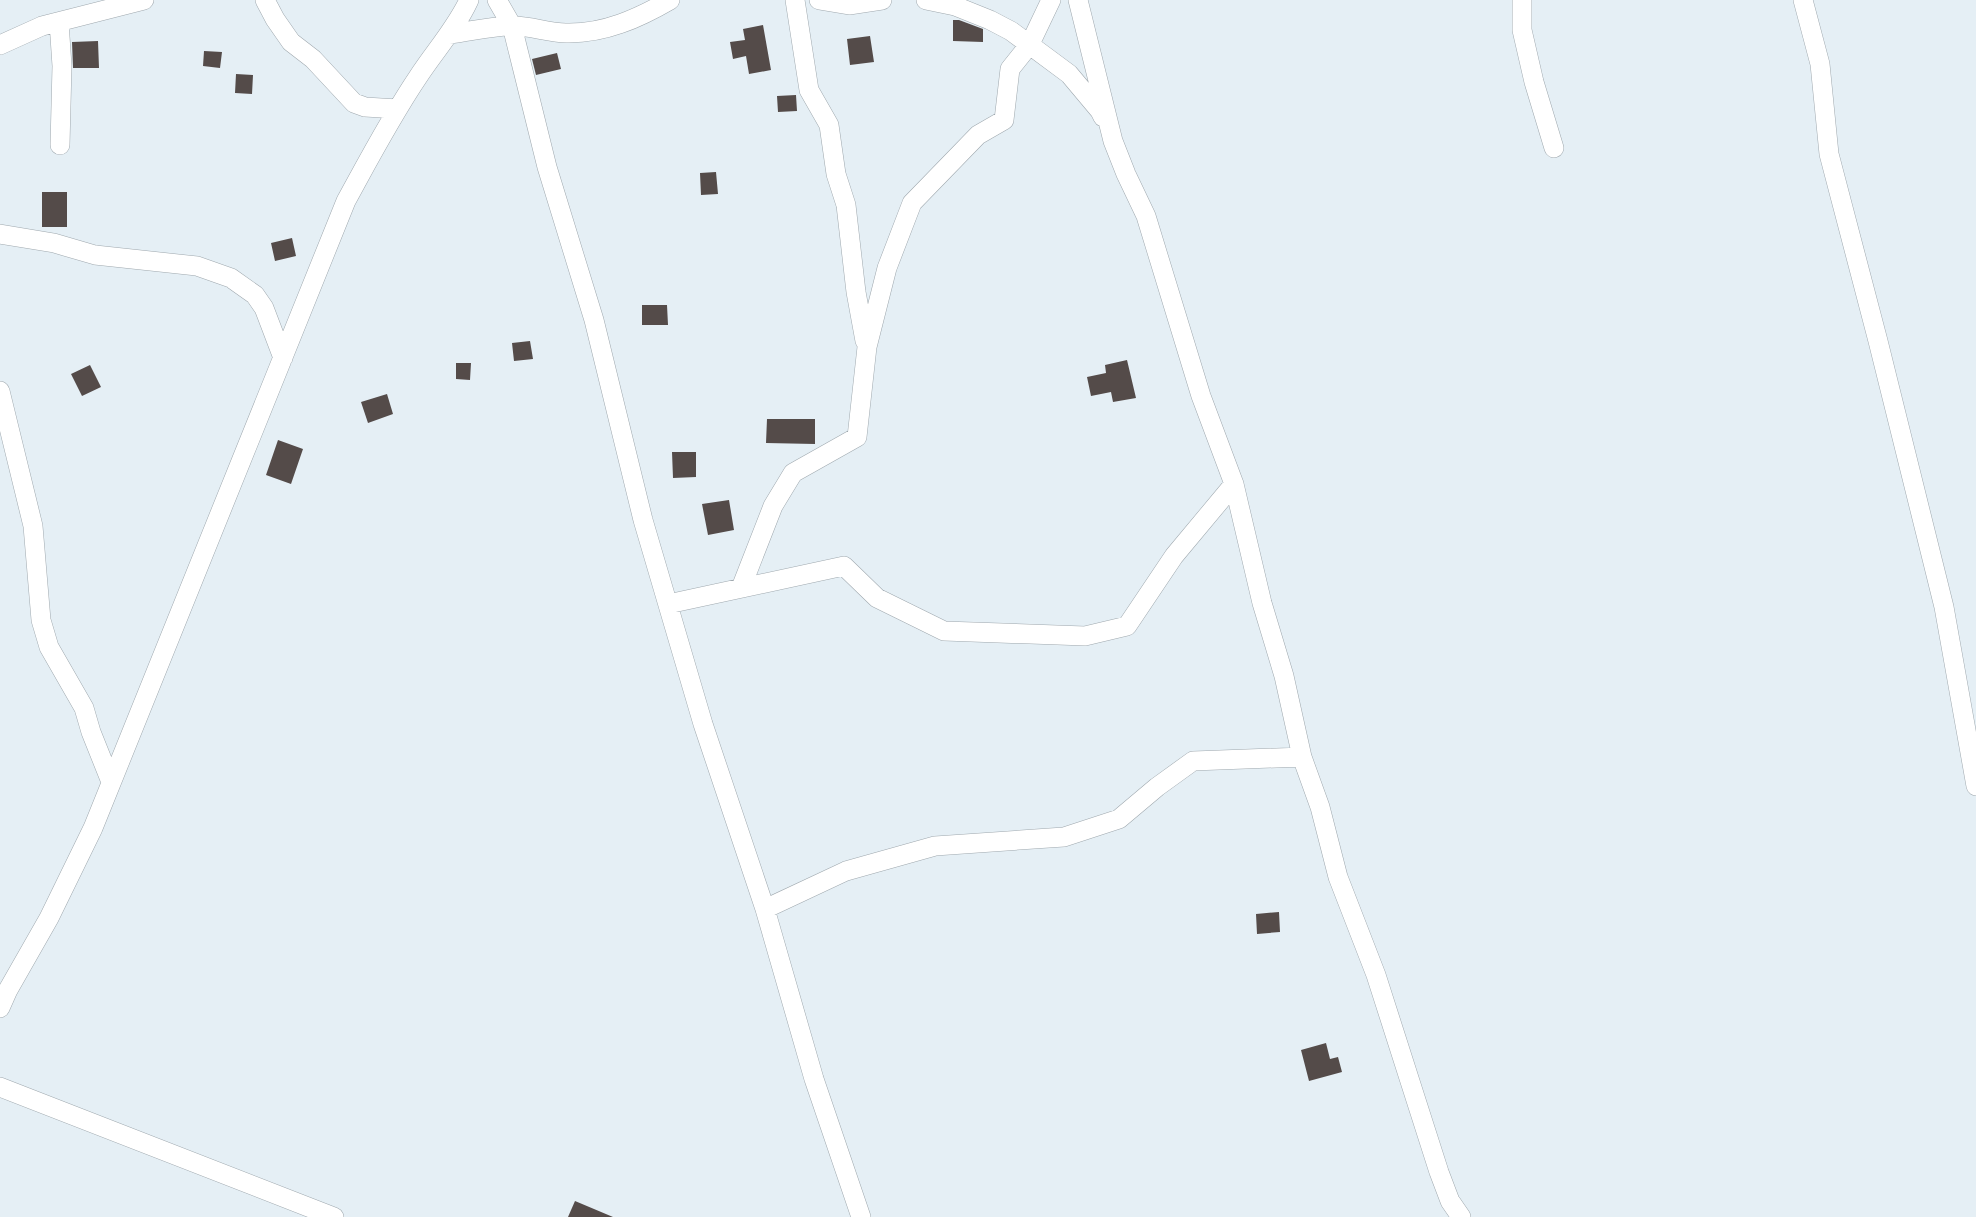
<svg xmlns="http://www.w3.org/2000/svg" width="1976" height="1217" font-family="'Work Sans',sans-serif">
	<style>
		.building { fill: #544b49 }
		.lines { fill: none; stroke-linecap: round; stroke-linejoin: round }
		.minor-casing { stroke: #9fa8ae; stroke-width: 20 }
		.minor { stroke: #fff; stroke-width: 19 }
	</style>
	<rect width="100%" height="100%" fill="#e5eff5"/>
	<path class="building" d="M 953,20 L 959,20 L 983,29 L 983,42 L 953,41 Z
		M 763,25 L 771,70 L 749,74 L 746,56 L 733,59 L 730,42 L 745,40 L 743,29 Z
		M 870,36 L 874,62 L 850,65 L 847,39 Z
		M 98,41 L 99,68 L 73,68 L 72,42 Z
		M 204,51 L 222,52 L 220,68 L 203,66 Z
		M 557,53 L 561,69 L 536,75 L 532,59 Z
		M 236,74 L 253,75 L 252,94 L 235,93 Z
		M 796,95 L 797,111 L 778,112 L 777,96 Z
		M 716,172 L 718,194 L 701,195 L 700,173 Z
		M 42,192 L 67,192 L 67,227 L 42,227 Z
		M 292,238 L 296,256 L 275,261 L 271,243 Z
		M 642,305 L 667,305 L 668,325 L 642,325 Z
		M 530,341 L 533,359 L 514,361 L 512,343 Z
		M 1127,360 L 1136,398 L 1113,402 L 1111,392 L 1091,396 L 1087,377 L 1106,373 L 1105,365 Z
		M 456,363 L 471,363 L 470,380 L 456,379 Z
		M 90,365 L 101,387 L 82,396 L 71,374 Z
		M 387,394 L 393,414 L 368,423 L 361,402 Z
		M 767,419 L 815,419 L 815,444 L 766,443 Z
		M 278,440 L 303,449 L 291,484 L 266,475 Z
		M 672,452 L 696,452 L 696,477 L 673,478 Z
		M 729,500 L 734,530 L 708,535 L 702,504 Z
		M 1279,912 L 1280,932 L 1257,934 L 1256,914 Z
		M 1326,1043 L 1330,1059 L 1338,1057 L 1342,1072 L 1309,1081 L 1301,1050 Z
		M 575,1201 L 613,1217 L 568,1217 Z"/>
	<g class="lines">
		<defs>
			<path id="minor" d="M 265,0 L 275,19 L 291,42 L 313,59 L 354,103 L 365,107 L 398,109
				M 497,0 L 512,26 L 547,167 L 594,320 L 643,520 L 703,724 L 765,909 L 814,1079 L 861,1217
				M 795,0 L 809,90 L 829,125 L 836,174 L 846,205 L 856,292 L 865,341
				M 819,0 L 849,5 L 882,0
				M 926,0 L 955,6 L 990,20 L 1011,31 L 1069,74 L 1100,111 L 1103,117
				M 1078,0 L 1113,141 L 1126,174 L 1146,216 L 1201,396 L 1234,484 L 1262,603 L 1284,676 L 1302,757 L 1320,807 L 1338,877 L 1376,975 L 1439,1172 L 1450,1201 L 1461,1217
				M 1522,0 L 1522,30 L 1534,82 L 1554,148
				M 1803,0 L 1820,64 L 1829,154 L 1878,341 L 1944,607 L 1976,786
				M 59,22 L 62,66 L 60,145
				M 449,34 C 469,32 495,25 514,26 C 531,26 549,33 566,33 C 604,34 639,18 670,0
				M 0,45 L 42,26 L 144,0
				M 0,234 L 54,243 L 95,255 L 197,266 L 231,278 L 255,295 L 264,308 L 283,358
				M 0,391 L 33,526 L 41,620 L 49,647 L 84,708 L 91,732 L 111,782
				M 741,588 L 773,506 L 793,473 L 857,437 L 867,347 L 887,268 L 912,203 L 978,135 L 1004,120 L 1010,69 L 1030,44 L 1051,0
				M 668,604 L 844,566 L 877,598 L 944,631 L 1085,636 L 1127,626 L 1174,556 L 1234,484
				M 765,909 L 846,871 L 935,846 L 1064,837 L 1119,819 L 1157,787 L 1193,761 L 1302,757
				M 0,1008 L 8,990 L 49,918 L 93,828 L 346,201 C 369,159 391,117 418,77 C 435,51 456,28 469,0
				M 0,1087 L 334,1217"/>
		</defs>
		<use href="#minor" class="minor-casing"/>
		<use href="#minor" class="minor"/>
	</g>
</svg>
